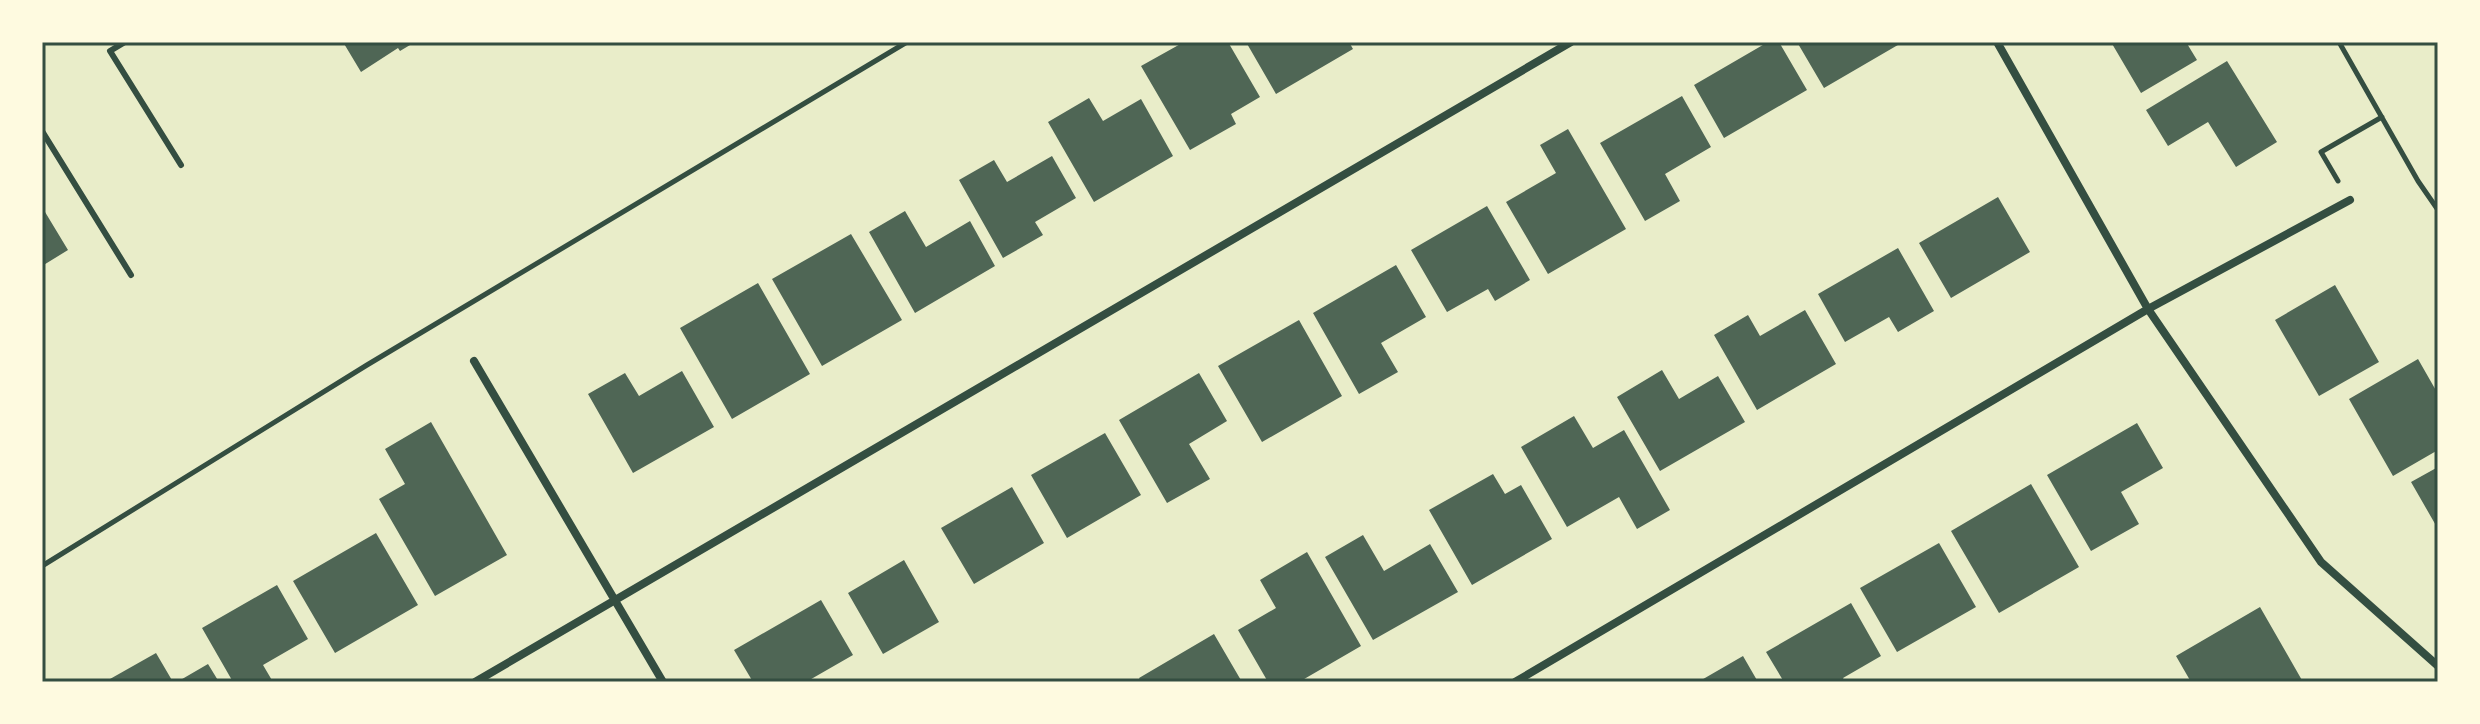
<svg xmlns="http://www.w3.org/2000/svg" width="2480" height="724" font-family="'Zilla Slab',serif">
	<style>
		.building { fill: #4f6655 }
		.lines { fill: none; stroke-linecap: round; stroke-linejoin: round }
		.path { stroke: #344e41; stroke-width: 5 }
		.service { stroke: #344e41; stroke-width: 6 }
		.minor { stroke: #344e41; stroke-width: 8 }
		.neatline { fill: none; stroke: #344e41; stroke-width: 3 }
	</style>
	<rect width="100%" height="100%" fill="#e9edc9"/>
	<path class="building" d="M 343,42 L 415,42 L 400,51 L 398,48 L 361,72 Z
		M 1184,42 L 1228,42 L 1260,97 L 1231,114 L 1236,124 L 1190,150 L 1141,66 Z
		M 1246,42 L 1349,42 L 1353,49 L 1276,94 Z
		M 1768,42 L 1779,42 L 1807,90 L 1724,138 L 1694,85 Z
		M 1797,42 L 1903,42 L 1824,88 Z
		M 2111,42 L 2186,42 L 2197,60 L 2141,93 Z
		M 2227,61 L 2277,142 L 2236,167 L 2208,122 L 2168,146 L 2146,110 Z
		M 1682,96 L 1711,147 L 1665,174 L 1680,201 L 1645,221 L 1600,143 Z
		M 1089,98 L 1103,121 L 1141,99 L 1173,156 L 1094,202 L 1048,122 Z
		M 1568,129 L 1626,229 L 1548,274 L 1506,202 L 1556,173 L 1540,145 Z
		M 1052,156 L 1076,198 L 1035,222 L 1043,235 L 1003,258 L 959,180 L 994,160 L 1007,182 Z
		M 1998,197 L 2030,252 L 1951,298 L 1919,243 Z
		M 1487,206 L 1530,280 L 1495,301 L 1488,289 L 1447,312 L 1411,250 Z
		M 42,207 L 68,250 L 42,266 Z
		M 905,211 L 926,247 L 970,221 L 995,266 L 915,313 L 869,232 Z
		M 851,234 L 902,320 L 822,366 L 772,279 Z
		M 1898,248 L 1934,311 L 1898,332 L 1889,317 L 1845,342 L 1818,294 Z
		M 1396,265 L 1426,317 L 1381,343 L 1398,372 L 1359,394 L 1313,313 Z
		M 758,283 L 810,374 L 732,419 L 680,328 Z
		M 2335,285 L 2379,362 L 2319,396 L 2275,320 Z
		M 1805,310 L 1836,364 L 1757,410 L 1714,335 L 1748,315 L 1760,336 Z
		M 1299,320 L 1342,396 L 1262,442 L 1218,366 Z
		M 2418,359 L 2438,394 L 2438,450 L 2393,476 L 2349,399 Z
		M 1662,370 L 1679,399 L 1718,376 L 1745,422 L 1660,471 L 1617,397 Z
		M 682,371 L 714,427 L 633,473 L 588,394 L 625,373 L 639,396 Z
		M 1199,373 L 1227,421 L 1189,444 L 1210,479 L 1167,503 L 1119,420 Z
		M 1574,416 L 1593,448 L 1624,430 L 1670,510 L 1637,529 L 1619,497 L 1567,527 L 1521,447 Z
		M 431,422 L 507,555 L 435,596 L 379,499 L 405,484 L 385,449 Z
		M 2137,423 L 2163,468 L 2121,492 L 2139,524 L 2091,551 L 2047,475 Z
		M 1105,433 L 1141,495 L 1067,538 L 1031,475 Z
		M 2438,467 L 2438,529 L 2411,482 Z
		M 1493,474 L 1505,494 L 1521,485 L 1552,539 L 1472,585 L 1429,510 Z
		M 2031,484 L 2079,567 L 1999,613 L 1951,531 Z
		M 1012,487 L 1044,543 L 974,584 L 941,528 Z
		M 376,533 L 418,605 L 335,653 L 293,581 Z
		M 1363,535 L 1384,571 L 1430,544 L 1458,592 L 1373,640 L 1325,557 Z
		M 1939,543 L 1976,607 L 1897,652 L 1860,588 Z
		M 1307,552 L 1361,646 L 1299,682 L 1268,682 L 1238,630 L 1276,608 L 1260,580 Z
		M 904,560 L 939,622 L 883,654 L 848,593 Z
		M 277,585 L 308,639 L 263,665 L 273,682 L 233,682 L 202,628 Z
		M 821,600 L 853,655 L 806,682 L 753,682 L 734,650 Z
		M 1851,603 L 1881,656 L 1843,678 L 1845,682 L 1784,682 L 1766,652 Z
		M 2260,607 L 2303,682 L 2191,682 L 2176,656 Z
		M 1214,634 L 1242,682 L 1141,682 L 1139,678 Z
		M 156,653 L 173,682 L 112,682 L 110,679 Z
		M 1743,656 L 1758,682 L 1698,682 Z
		M 208,664 L 219,682 L 177,682 Z"/>
	<g class="lines">
		<path class="path" d="M 2339,42 L 2418,181 L 2438,210
			M 2338,181 L 2321,152 L 2382,117
			M 42,566 L 367,365 L 907,42"/>
		<path class="service" d="M 125,42 L 110,51 L 181,165
			M 42,131 L 131,275"/>
		<path class="minor" d="M 1997,42 L 2148,309 L 2321,562 L 2438,666
			M 474,361 L 663,682
			M 475,682 L 1571,42
			M 1515,682 L 2148,309 L 2350,200"/>
	</g>
	<rect width="2480" height="724" fill="none" stroke="#fefae0" stroke-width="88"/>
	<rect x="44" y="44" width="2392" height="636" class="neatline"/>
</svg>
